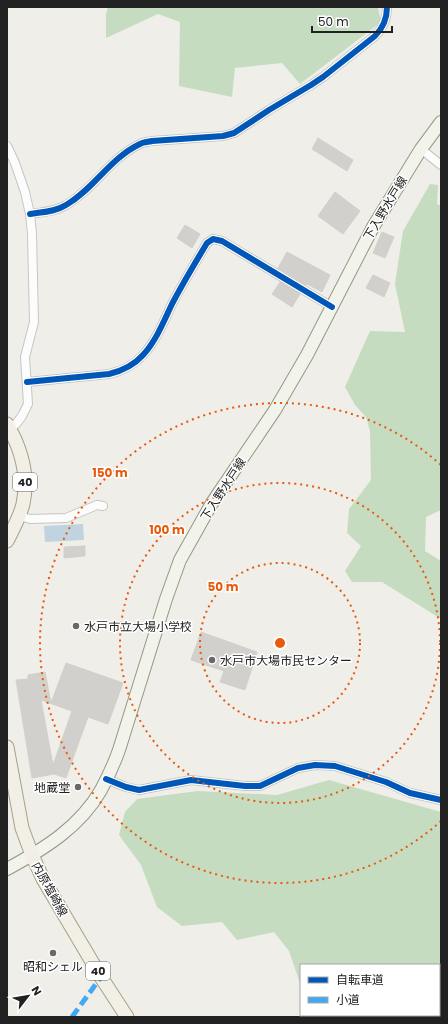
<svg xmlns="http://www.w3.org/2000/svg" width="448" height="1024" font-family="Poppins,'Noto Sans JP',sans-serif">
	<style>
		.forest { fill: #c6dcc0 }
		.water { fill: #bfd3e0 }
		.building { fill: #d2d0cc; stroke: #d2d0cb; fill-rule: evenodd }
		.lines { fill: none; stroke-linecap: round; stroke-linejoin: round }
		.street-casing { stroke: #c6c6c4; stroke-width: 10 }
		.secondary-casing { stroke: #939981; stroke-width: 14 }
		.primary-casing { stroke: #a5a086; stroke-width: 15 }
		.street { stroke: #fdfcfc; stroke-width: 8 }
		.secondary { stroke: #f2f4ec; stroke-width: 12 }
		.primary { stroke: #f2efe6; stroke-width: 13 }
		.quiet { stroke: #3fa9f5; stroke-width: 5; stroke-dasharray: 10 5; stroke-linecap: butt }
		.cycleway-casing { stroke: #fff; stroke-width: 8 }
		.cycleway { stroke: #0057b8; stroke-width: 6 }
		.ring { fill: none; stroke: #e8590c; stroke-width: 2; stroke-dasharray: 2 4 }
		.poi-dot { fill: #696967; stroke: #fff; stroke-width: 1.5 }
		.labels { text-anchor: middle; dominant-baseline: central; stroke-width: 3; stroke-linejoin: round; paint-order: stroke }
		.shield { fill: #fff; stroke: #646464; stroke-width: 1 }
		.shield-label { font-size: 11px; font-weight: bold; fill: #212121 }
		.street-label { font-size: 12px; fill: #212121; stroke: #fff }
		.poi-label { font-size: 12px; fill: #212121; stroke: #fff; text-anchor: start }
		.centre { fill: #e8590c; stroke: #fff; stroke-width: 2 }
		.ring-label { font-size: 12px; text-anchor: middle; font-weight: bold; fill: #e8590c; stroke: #fff; stroke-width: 3; stroke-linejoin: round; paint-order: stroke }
	</style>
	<rect width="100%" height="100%" fill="#efeee9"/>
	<path class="forest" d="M 108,7 L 378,7 L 381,22 L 300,84 L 282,63 L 235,68 L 232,97 L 179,86 L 180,22 L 158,14 L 106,38 L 106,14 Z
		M 430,184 L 438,185 L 437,204 L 441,206 L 441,510 L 426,517 L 425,551 L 441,561 L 441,619 L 382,582 L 352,582 L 345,571 L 361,546 L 347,533 L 349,509 L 371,480 L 370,431 L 366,417 L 355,405 L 345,387 L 370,331 L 405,332 L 395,284 L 403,231 Z
		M 329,780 L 441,812 L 441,1017 L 378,1017 L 375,1015 L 439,1015 L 439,965 L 301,965 L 301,986 L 289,951 L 274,932 L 237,940 L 222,922 L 182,926 L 157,907 L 141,865 L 119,835 L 125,812 L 137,799 L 198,791 L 277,795 Z"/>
	<path class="water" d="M 83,524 L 84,540 L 45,542 L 44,526 Z"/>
	<path class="building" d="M 318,138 L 353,160 L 347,171 L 312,149 Z
		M 335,192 L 360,211 L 343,234 L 318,216 Z
		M 185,225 L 200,234 L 192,248 L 177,238 Z
		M 382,232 L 394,237 L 385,258 L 373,253 Z
		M 287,252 L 330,275 L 322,292 L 307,284 L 306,285 L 278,268 Z
		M 373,275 L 390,283 L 384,297 L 366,288 Z
		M 280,282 L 300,294 L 292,307 L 272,294 Z
		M 85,546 L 85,556 L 64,558 L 64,547 Z
		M 201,632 L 257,652 L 245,690 L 220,682 L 224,671 L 191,660 Z
		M 66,663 L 123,683 L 108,724 L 88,717 L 66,778 L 54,774 L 32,778 L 16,680 L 28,679 L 28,675 L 45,672 L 51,703 ZM 41,700 L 72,711 L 53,765 Z"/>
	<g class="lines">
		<defs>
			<path id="street" d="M 7,146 L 15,163 L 25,192 L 30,214 L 32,234 L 34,322 L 25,357 L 28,404 L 22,416 L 16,424 L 10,429
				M 421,149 L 441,165
				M 30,214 C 42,212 55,212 66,205 C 94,189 110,158 140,144 C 143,142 148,142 152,141 L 223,136 L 234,133 L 269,110 L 311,85 L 323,77 L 375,36 C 383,28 387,19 387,7
				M 27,382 L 109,374 C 122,371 134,365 143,355 C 156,341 164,321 172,304 C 183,283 195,263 207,243 L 213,239 L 222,241 L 332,307
				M 19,516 L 30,519 L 66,518 L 97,505 L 103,506
				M 106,779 L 126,787 L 139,790 L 191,780 L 245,786 L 260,786 L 298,768 L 315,765 L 335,766 L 386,782 L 410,793 L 441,800"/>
			<path id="secondary" d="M 7,869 C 44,849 80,827 101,790 C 108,777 114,764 119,750 L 166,599 L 180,560 L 212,503 L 275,410 L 307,355 L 373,227 L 421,149 L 441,122"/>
			<path id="primary" d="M 7,424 C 21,448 29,476 23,504 C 20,517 13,529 7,541
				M 7,747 L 22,828 L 32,855 L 43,879 L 101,977 L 127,1017"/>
		</defs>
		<use href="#street" class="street-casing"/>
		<use href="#secondary" class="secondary-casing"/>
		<use href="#primary" class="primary-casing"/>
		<use href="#street" class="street"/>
		<use href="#secondary" class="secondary"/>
		<use href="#primary" class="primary"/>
		<path class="quiet" d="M 72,1017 L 101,977"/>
		<defs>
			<path id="cycleway" d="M 30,214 C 42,212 55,212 66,205 C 94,189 110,158 140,144 C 143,142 148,142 152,141 L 223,136 L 234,133 L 269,110 L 311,85 L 323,77 L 375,36 C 383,28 387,19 387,7
				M 27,382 L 109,374 C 122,371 134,365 143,355 C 156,341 164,321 172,304 C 183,283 195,263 207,243 L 213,239 L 222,241 L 332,307
				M 106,779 L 126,787 L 139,790 L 191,780 L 245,786 L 260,786 L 298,768 L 315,765 L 335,766 L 386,782 L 410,793 L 441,800"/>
		</defs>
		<use href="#cycleway" class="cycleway-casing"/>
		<use href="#cycleway" class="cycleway"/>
	</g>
	<g class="ring">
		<circle cx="280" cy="643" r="80"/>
		<circle cx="280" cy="643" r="160"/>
		<path d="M441 821A240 240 0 1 1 441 465"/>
	</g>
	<g class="poi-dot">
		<circle cx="76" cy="626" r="4"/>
		<circle cx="212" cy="660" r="4"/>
		<circle cx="78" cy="787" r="4"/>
		<circle cx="53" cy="953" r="4"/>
	</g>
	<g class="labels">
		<g class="shield">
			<rect x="13" y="473" width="24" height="18" rx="3"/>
			<rect x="86" y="962" width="24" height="18" rx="3"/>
		</g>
		<g class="shield-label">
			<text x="25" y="482">40</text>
			<text x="98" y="971">40</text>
		</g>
		<g class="street-label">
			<text transform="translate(385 208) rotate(-59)">下入野水戸線</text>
			<text transform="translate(223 489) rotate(-57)">下入野水戸線</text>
			<text transform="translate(50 889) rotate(61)">内原塩崎線</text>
		</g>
		<g class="poi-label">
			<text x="84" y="626">水戸市立大場小学校</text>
			<text x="220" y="660">水戸市大場市民センター</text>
			<text x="70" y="787" text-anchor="end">地蔵堂</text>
			<text x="53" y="966" text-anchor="middle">昭和シェル</text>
		</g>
	</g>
	<circle cx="280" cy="643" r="6" class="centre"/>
	<g class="ring-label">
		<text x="110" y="477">150 m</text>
		<text x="167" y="534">100 m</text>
		<text x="223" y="591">50 m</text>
	</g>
	<rect width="448" height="1024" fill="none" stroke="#212121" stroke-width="16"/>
	<rect x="300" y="964" width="140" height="52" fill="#ffffff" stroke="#a6a6a6"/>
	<rect x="308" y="977" width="20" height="6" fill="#0057b8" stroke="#a6a6a6"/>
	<text x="336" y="984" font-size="12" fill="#212121">自転車道</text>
	<rect x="308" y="997" width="20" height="6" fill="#3fa9f5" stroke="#a6a6a6"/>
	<text x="336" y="1004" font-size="12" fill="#212121">小道</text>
	<g transform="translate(28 996) rotate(59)" stroke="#ffffff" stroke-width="3" paint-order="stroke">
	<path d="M0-3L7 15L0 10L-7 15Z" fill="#212121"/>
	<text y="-6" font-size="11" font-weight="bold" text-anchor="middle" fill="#212121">N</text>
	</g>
	<path d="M312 26v6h80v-6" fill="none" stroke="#212121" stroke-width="2"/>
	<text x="318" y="26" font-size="12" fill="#212121" stroke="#ffffff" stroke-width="3" paint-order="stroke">50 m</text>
</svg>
